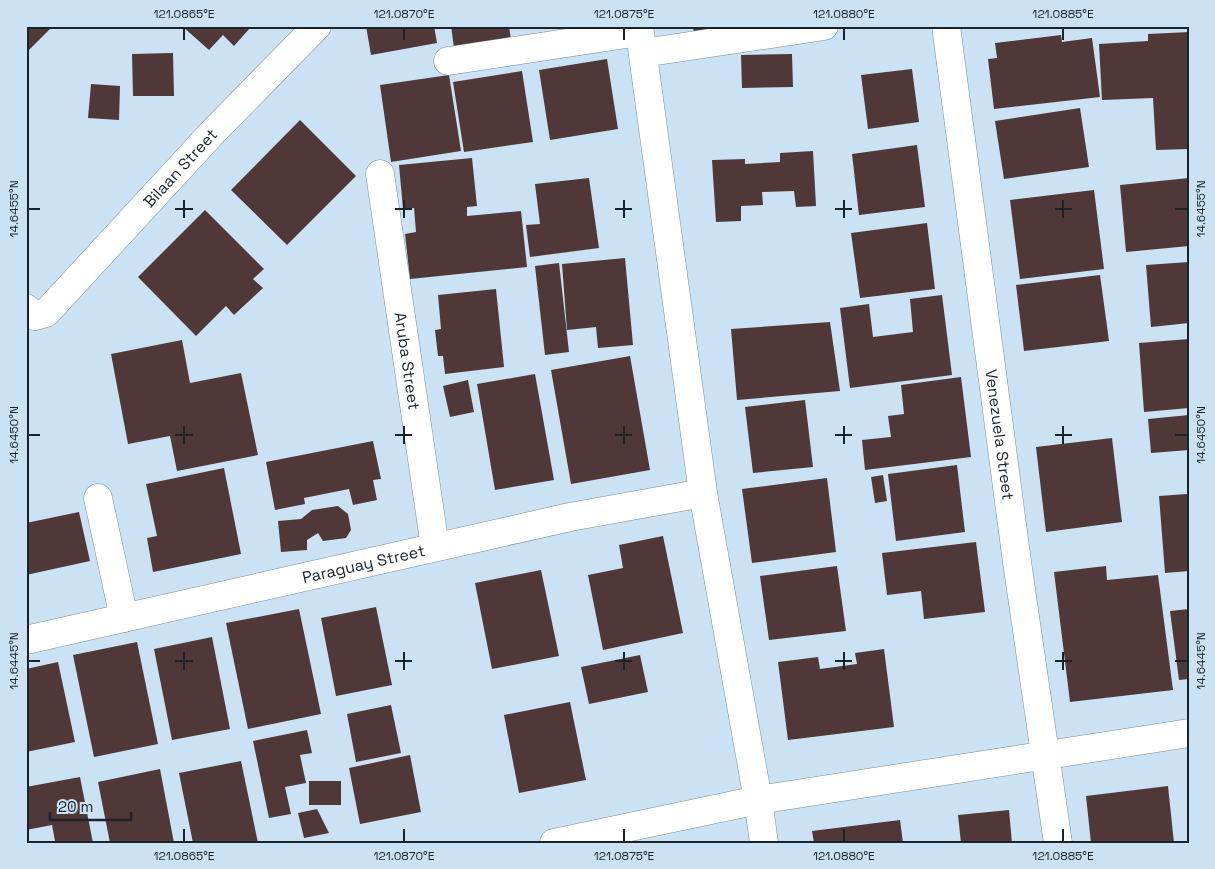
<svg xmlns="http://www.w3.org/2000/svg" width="1215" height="869" font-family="'Space Grotesk',sans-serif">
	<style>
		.building { fill: #503838 }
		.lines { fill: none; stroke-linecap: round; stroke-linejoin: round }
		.street-casing { stroke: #788e9f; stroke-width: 29 }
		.street { stroke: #fff; stroke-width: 28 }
		.ticks { fill: none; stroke: #1a232a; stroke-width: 2 }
		.labels { text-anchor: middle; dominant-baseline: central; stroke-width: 5; stroke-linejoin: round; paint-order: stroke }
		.street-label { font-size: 16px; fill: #1a232a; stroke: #cae2f4 }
		.neatline { fill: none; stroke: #1a232a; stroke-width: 2 }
		.ticks-label { font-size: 12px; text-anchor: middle; fill: #1a232a }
	</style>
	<rect width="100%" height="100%" fill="#cae2f4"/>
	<path class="building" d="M 26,26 L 53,26 L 28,51 L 26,49 Z
		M 182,26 L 248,26 L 250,28 L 234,46 L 223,35 L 209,50 Z
		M 366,26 L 434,26 L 437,43 L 371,55 Z
		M 451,26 L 509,26 L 512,46 L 455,55 Z
		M 693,26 L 754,26 L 694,36 Z
		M 1189,32 L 1189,149 L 1156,150 L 1153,98 L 1102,100 L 1099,44 L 1148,41 L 1148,34 Z
		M 1061,35 L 1062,42 L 1092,38 L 1100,97 L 994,109 L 988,59 L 997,58 L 995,43 Z
		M 173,53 L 174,96 L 133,96 L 132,54 Z
		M 792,54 L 793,87 L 742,88 L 741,55 Z
		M 607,59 L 618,129 L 550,140 L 539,70 Z
		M 912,69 L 919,122 L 868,129 L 861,75 Z
		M 522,71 L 533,142 L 464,152 L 453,82 Z
		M 449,75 L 461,151 L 391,162 L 380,85 Z
		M 91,84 L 120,86 L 119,120 L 88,118 Z
		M 1080,108 L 1089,167 L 1004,179 L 995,121 Z
		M 300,120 L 356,176 L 287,245 L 231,190 Z
		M 917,145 L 925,207 L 859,215 L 852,154 Z
		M 813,151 L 816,206 L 796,207 L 794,191 L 762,192 L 763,205 L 741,206 L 741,221 L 716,222 L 712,160 L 745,159 L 745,164 L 780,162 L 780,153 Z
		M 472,158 L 477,206 L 467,207 L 467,216 L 521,211 L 527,267 L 410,279 L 405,234 L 416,232 L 414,208 L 403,209 L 399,165 Z
		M 589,178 L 599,248 L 530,257 L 526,225 L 540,224 L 535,184 Z
		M 1189,178 L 1189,246 L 1126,252 L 1120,185 Z
		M 1094,190 L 1104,269 L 1020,279 L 1010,200 Z
		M 205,210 L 264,269 L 253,279 L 263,288 L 234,315 L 226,306 L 196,336 L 138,277 Z
		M 927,223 L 935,289 L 860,298 L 851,233 Z
		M 625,258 L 633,345 L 598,348 L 596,327 L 567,330 L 562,264 Z
		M 1189,262 L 1189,323 L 1151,327 L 1146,265 Z
		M 559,263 L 569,352 L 545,355 L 535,266 Z
		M 1100,275 L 1109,341 L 1024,351 L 1016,285 Z
		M 496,289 L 504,367 L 445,374 L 443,356 L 438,356 L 435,330 L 441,329 L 438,295 Z
		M 942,295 L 952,375 L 850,388 L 840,308 L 869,304 L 873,337 L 913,332 L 910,299 Z
		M 830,322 L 840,391 L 737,400 L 731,329 Z
		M 1189,339 L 1189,408 L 1144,412 L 1139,343 Z
		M 182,340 L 190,383 L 241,373 L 258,455 L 177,471 L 170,436 L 128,444 L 111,354 Z
		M 630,356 L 650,470 L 571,484 L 551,370 Z
		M 535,374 L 554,480 L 495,490 L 477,384 Z
		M 961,377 L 971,457 L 865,470 L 862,440 L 891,437 L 888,416 L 904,414 L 901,385 Z
		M 468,380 L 474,412 L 450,417 L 443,386 Z
		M 805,400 L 813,467 L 753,473 L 745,407 Z
		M 1189,415 L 1189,450 L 1151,453 L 1148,419 Z
		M 1112,438 L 1122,522 L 1046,532 L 1036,447 Z
		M 373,441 L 381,479 L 373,480 L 377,500 L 353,505 L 349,489 L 304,498 L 305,504 L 275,510 L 266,462 Z
		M 957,465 L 965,532 L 896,541 L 888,474 Z
		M 224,468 L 241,554 L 153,572 L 147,538 L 157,536 L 146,484 Z
		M 883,475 L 887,501 L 875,503 L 871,477 Z
		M 827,478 L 836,552 L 752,563 L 742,489 Z
		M 1187,494 L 1189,571 L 1165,573 L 1159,496 Z
		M 338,506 L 348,514 L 351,530 L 346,538 L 323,541 L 318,533 L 307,540 L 307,550 L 281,552 L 278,521 L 301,519 L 312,510 Z
		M 79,512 L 90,561 L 26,575 L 26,523 Z
		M 663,536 L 683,633 L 603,650 L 588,575 L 623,568 L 619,545 Z
		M 976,542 L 985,612 L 924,619 L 921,591 L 887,595 L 882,553 Z
		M 837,566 L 846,631 L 769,640 L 760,576 Z
		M 1106,566 L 1107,580 L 1158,575 L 1173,690 L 1070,702 L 1054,572 Z
		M 541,570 L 559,656 L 492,669 L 475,583 Z
		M 376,607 L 392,685 L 336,696 L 321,618 Z
		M 299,609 L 321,714 L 248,729 L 226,623 Z
		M 1189,609 L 1189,679 L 1179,680 L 1170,611 Z
		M 212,637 L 230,729 L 172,740 L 154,649 Z
		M 137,642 L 158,744 L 94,757 L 73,655 Z
		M 884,649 L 894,727 L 788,740 L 778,662 L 818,657 L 820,669 L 857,664 L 855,653 Z
		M 640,655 L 648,692 L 589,704 L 581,667 Z
		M 58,662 L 75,742 L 26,752 L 26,669 Z
		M 570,702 L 586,780 L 519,793 L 504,715 Z
		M 391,705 L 401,753 L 356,762 L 347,714 Z
		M 307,730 L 312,753 L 300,755 L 306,783 L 285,787 L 291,814 L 269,818 L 253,741 Z
		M 410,755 L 421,812 L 360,824 L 349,768 Z
		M 241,761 L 258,843 L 193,843 L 179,773 Z
		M 160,769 L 174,843 L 110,843 L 98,782 Z
		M 80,777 L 93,843 L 52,843 L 55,841 L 52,825 L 26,830 L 26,787 Z
		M 309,781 L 341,781 L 341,805 L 309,805 Z
		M 1168,786 L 1174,843 L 1091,843 L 1086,796 Z
		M 317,809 L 329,833 L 304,838 L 298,813 Z
		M 1009,810 L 1012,843 L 961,843 L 958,815 Z
		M 900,820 L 903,843 L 814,843 L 812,831 Z"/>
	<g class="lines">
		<defs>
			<g id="street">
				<path d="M 639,26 L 703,493 L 758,800 L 764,843"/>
				<path id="s1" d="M 946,26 L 1017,562 L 1058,843"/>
				<path d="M 643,53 L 824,26"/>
				<path d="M 448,61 L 639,32"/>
				<path id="s2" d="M 380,174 L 435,547"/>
				<path id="s3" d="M 26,308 L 35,316 L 46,313 L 212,133 L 317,26"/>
				<path d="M 98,498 L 124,618"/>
				<path id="s4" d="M 26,640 L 570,517 L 703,493"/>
				<path d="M 554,843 L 758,800 L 1189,733"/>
			</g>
		</defs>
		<use href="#street" class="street-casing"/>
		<use href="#street" class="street"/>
	</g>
	<path class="ticks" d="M 184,28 L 184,40M 404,28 L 404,40M 624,28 L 624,40M 844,28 L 844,40M 1063,28 L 1063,40M 184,200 L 184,218M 404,200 L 404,218M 624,200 L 624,218M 844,200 L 844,218M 1063,200 L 1063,218M 28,209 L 40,209M 175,209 L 193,209M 395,209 L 412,209M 615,209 L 632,209M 835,209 L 852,209M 1055,209 L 1072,209M 1175,209 L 1188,209M 184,426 L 184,444M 404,426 L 404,444M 624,426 L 624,444M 844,426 L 844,444M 1063,426 L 1063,444M 28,435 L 40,435M 175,435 L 193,435M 395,435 L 412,435M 615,435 L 632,435M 835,435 L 852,435M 1055,435 L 1072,435M 1175,435 L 1188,435M 184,652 L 184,670M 404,652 L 404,670M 624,652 L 624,670M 844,652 L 844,670M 1063,652 L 1063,670M 28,661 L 40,661M 175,661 L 193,661M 395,661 L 412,661M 615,661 L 632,661M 835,661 L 852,661M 1055,661 L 1072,661M 1175,661 L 1188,661M 184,829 L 184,842M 404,829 L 404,842M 624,829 L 624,842M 844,829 L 844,842M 1063,829 L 1063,842"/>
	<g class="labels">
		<g class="street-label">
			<text stroke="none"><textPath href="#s3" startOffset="221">Bilaan Street</textPath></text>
			<text stroke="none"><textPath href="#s2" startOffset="189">Aruba Street</textPath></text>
			<text stroke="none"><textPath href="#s1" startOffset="412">Venezuela Street</textPath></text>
			<text stroke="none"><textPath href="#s4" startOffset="346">Paraguay Street</textPath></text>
		</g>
	</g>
	<rect width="1215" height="869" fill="none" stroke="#cae2f4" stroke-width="55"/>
	<path d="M50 812v8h81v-8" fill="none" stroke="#1a232a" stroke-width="2.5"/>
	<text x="58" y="812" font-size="15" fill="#1a232a" stroke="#cae2f4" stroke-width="4" paint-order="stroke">20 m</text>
	<rect x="28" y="28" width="1160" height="814" class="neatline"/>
	<g class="ticks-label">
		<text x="184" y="18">121.0865°E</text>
		<text x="404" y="18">121.0870°E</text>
		<text x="624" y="18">121.0875°E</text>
		<text x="844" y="18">121.0880°E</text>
		<text x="1063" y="18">121.0885°E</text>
		<text transform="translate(14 209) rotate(-90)" y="4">14.6455°N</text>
		<text transform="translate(1201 209) rotate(-90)" y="4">14.6455°N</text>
		<text transform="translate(14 435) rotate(-90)" y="4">14.6450°N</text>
		<text transform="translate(1201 435) rotate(-90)" y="4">14.6450°N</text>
		<text transform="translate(14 661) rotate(-90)" y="4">14.6445°N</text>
		<text transform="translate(1201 661) rotate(-90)" y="4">14.6445°N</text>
		<text x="184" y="860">121.0865°E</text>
		<text x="404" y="860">121.0870°E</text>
		<text x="624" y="860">121.0875°E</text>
		<text x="844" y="860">121.0880°E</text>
		<text x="1063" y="860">121.0885°E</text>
	</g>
</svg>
